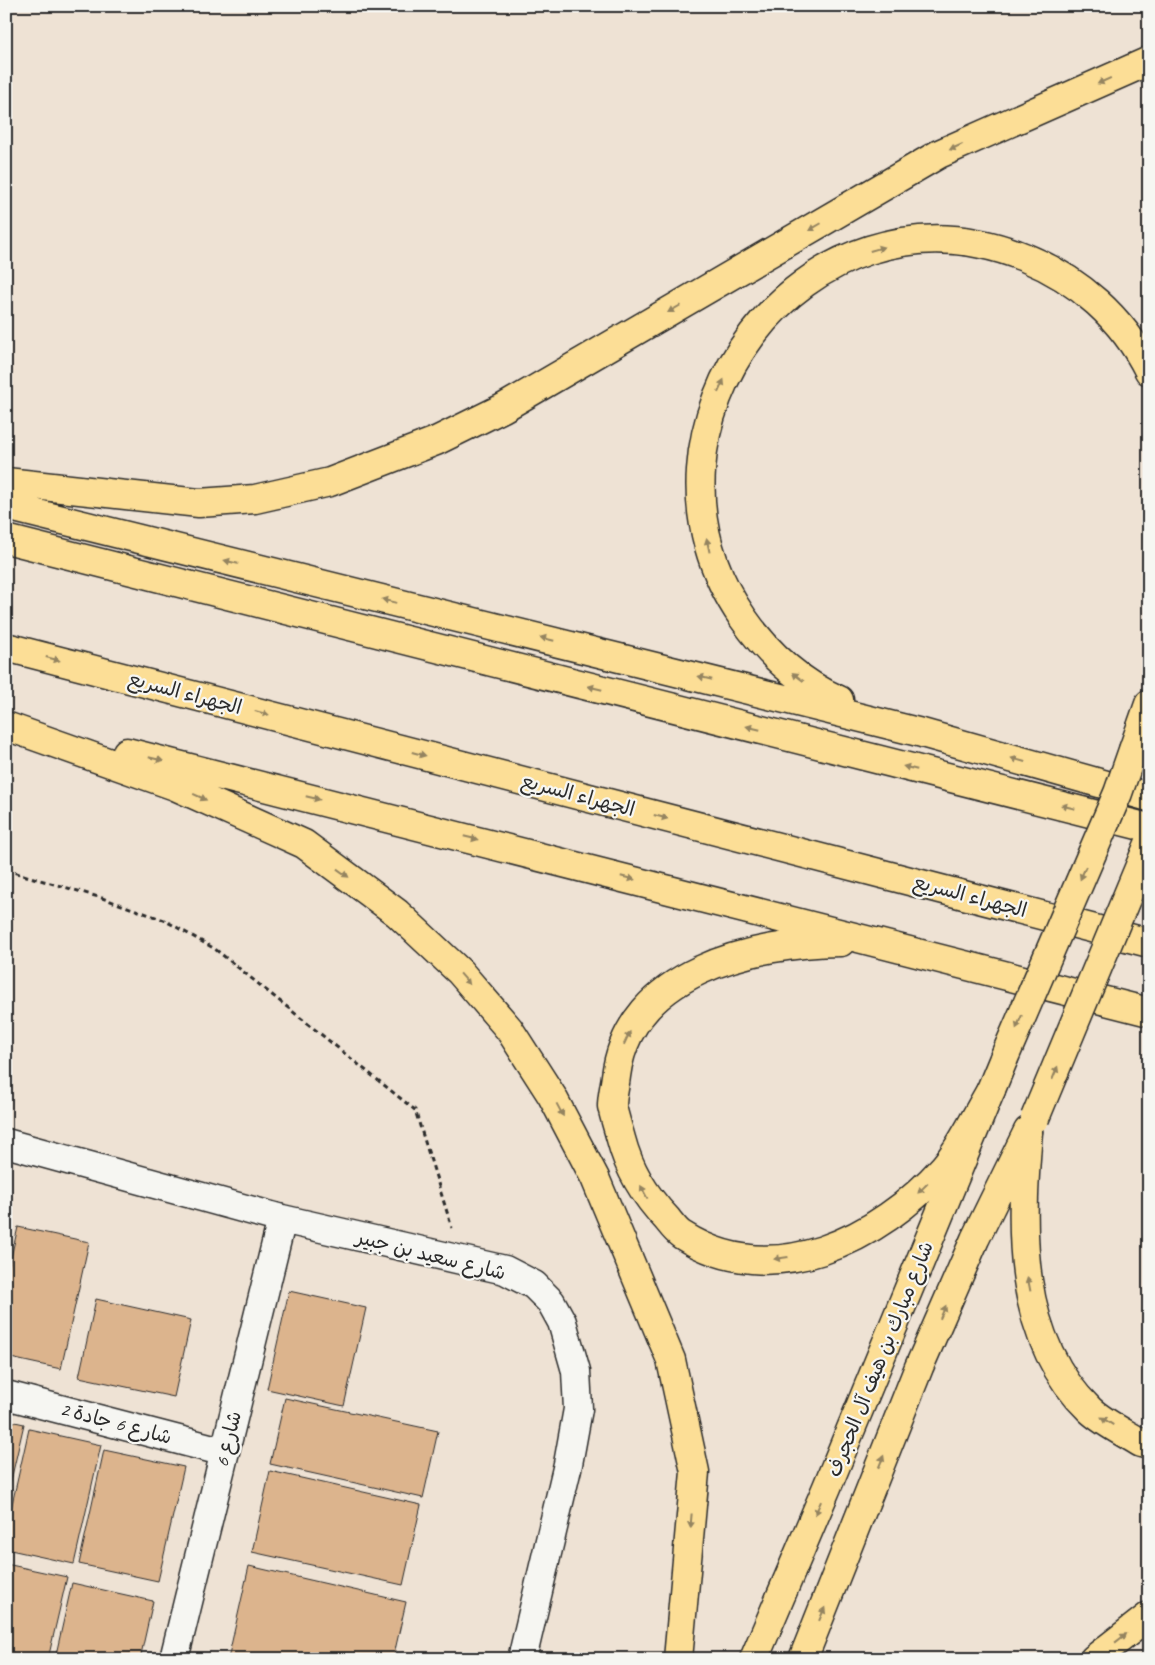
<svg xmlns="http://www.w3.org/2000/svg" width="1155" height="1665" font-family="Caveat,'Playpen Sans Arabic',sans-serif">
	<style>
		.building { fill: #dcb48d; stroke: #2b2b2b }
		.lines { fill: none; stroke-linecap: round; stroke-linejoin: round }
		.street-casing { stroke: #2b2b2b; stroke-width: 31 }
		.primary-casing { stroke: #2b2b2b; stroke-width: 31 }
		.highway-casing { stroke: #2b2b2b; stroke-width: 31 }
		.path { stroke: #2b2b2b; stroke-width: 3; stroke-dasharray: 5 4; stroke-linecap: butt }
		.street { stroke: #f6f6f2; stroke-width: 28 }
		.primary { stroke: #fcde96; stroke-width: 28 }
		.highway { stroke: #fcde96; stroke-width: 28 }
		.primary-bridge-casing { stroke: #2b2b2b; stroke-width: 31; stroke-linecap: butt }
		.primary-bridge { stroke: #fcde96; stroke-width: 28 }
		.oneway { fill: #948460 }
		.labels { text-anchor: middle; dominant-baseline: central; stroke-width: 4.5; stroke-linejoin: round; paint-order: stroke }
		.street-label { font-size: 20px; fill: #2b2b2b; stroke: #f6f6f2 }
	</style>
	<rect width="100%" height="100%" fill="#eee2d4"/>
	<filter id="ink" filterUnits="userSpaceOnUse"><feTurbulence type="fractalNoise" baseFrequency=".02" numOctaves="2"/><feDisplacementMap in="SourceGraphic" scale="10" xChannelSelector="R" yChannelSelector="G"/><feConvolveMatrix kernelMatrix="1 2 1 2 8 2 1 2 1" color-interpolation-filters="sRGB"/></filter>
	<g filter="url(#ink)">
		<path class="building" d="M 18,1227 L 89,1242 L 61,1369 L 6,1357 L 6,1279 Z
			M 289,1291 L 366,1308 L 344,1406 L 267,1389 Z
			M 96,1299 L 191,1320 L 174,1397 L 79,1377 Z
			M 285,1398 L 438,1431 L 423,1498 L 270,1464 Z
			M 6,1420 L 24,1424 L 6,1502 Z
			M 29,1429 L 101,1445 L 74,1564 L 6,1549 L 6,1531 Z
			M 104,1450 L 184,1467 L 158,1581 L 79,1564 Z
			M 270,1471 L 421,1505 L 403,1585 L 252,1552 Z
			M 6,1564 L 67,1577 L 48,1659 L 6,1659 Z
			M 249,1566 L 406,1602 L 393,1659 L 228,1659 Z
			M 72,1583 L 153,1601 L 140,1659 L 55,1659 Z"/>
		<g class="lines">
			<defs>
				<path id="street" d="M 6,1143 L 282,1219 L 505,1270 L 534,1285 L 551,1302 L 562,1322 L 576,1371 L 578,1409 L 568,1464 L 522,1659
					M 6,1395 L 225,1452
					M 174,1659 L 282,1219"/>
				<path id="primary" d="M 1134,747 L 1149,704
					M 754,1659 L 827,1487 L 1004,1058
					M 803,1659 L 919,1367 L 975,1239 L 1028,1131"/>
				<path id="highway" d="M 6,482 L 199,503 L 255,499 L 330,482 L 436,441 L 503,408 L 939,154 L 1149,61
					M 6,506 L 922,733 L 1149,797
					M 6,539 L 1149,828
					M 6,647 L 1149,943
					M 839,700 C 798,682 768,654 743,618 C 612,430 806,169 1024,257 C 1078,279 1123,318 1149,371
					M 6,726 L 175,786 L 304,844 L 397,913 L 460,972 L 509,1029 L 552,1096 L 595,1178 L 671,1360 L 695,1472 L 678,1659
					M 127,752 L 1149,1012
					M 841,942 C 753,943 629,971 616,1076 C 615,1085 612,1096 612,1106 C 614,1116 618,1128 621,1139 C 629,1170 645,1196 667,1219 C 671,1224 676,1231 682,1235 C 773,1293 879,1240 944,1167 C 961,1148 977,1113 991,1090
					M 1028,1132 C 1020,1227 1015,1338 1090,1410 C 1104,1423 1125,1433 1141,1443 L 1149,1445
					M 1094,1659 L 1149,1616"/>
			</defs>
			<use href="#street" class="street-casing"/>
			<use href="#primary" class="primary-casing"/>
			<use href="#highway" class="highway-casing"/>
			<path class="path" d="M 6,870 L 102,898 L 164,920 L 215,949 L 415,1110 L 452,1228"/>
			<use href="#street" class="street"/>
			<use href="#primary" class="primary"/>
			<use href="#highway" class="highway"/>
			<defs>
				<path id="primary-bridge" d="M 1004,1058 L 1118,793 L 1134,747
					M 1035,1118 L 1149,844"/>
			</defs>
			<use href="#primary-bridge" class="primary-bridge-casing"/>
			<use href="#primary-bridge" class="primary-bridge"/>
		</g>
		<defs><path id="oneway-solid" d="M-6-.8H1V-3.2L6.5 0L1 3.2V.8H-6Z" transform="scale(1.25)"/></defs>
		<g class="oneway">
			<use href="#oneway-solid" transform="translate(1104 81) rotate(156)"/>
			<use href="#oneway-solid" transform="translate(956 147) rotate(156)"/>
			<use href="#oneway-solid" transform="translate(815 227) rotate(150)"/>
			<use href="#oneway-solid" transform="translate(877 249) rotate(-16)"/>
			<use href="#oneway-solid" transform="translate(674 309) rotate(150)"/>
			<use href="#oneway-solid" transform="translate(721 386) rotate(-66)"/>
			<use href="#oneway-solid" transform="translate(708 545) rotate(-102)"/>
			<use href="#oneway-solid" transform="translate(231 562) rotate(-166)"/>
			<use href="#oneway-solid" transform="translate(389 601) rotate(-166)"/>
			<use href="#oneway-solid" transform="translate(547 639) rotate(-166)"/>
			<use href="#oneway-solid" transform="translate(53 659) rotate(15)"/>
			<use href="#oneway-solid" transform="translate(798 677) rotate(-143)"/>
			<use href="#oneway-solid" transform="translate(705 678) rotate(-166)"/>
			<use href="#oneway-solid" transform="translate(595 688) rotate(-166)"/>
			<use href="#oneway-solid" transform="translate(262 713) rotate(15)"/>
			<use href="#oneway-solid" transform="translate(753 728) rotate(-166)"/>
			<use href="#oneway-solid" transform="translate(419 754) rotate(15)"/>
			<use href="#oneway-solid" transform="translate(156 759) rotate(14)"/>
			<use href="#oneway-solid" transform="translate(1018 760) rotate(-164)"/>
			<use href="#oneway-solid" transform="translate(910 768) rotate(-166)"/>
			<use href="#oneway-solid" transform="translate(200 797) rotate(25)"/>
			<use href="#oneway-solid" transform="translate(313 798) rotate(14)"/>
			<use href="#oneway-solid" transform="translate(1068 807) rotate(-166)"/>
			<use href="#oneway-solid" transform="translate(661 817) rotate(15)"/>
			<use href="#oneway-solid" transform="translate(471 838) rotate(14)"/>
			<use href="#oneway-solid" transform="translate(343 873) rotate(36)"/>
			<use href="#oneway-solid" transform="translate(1083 873) rotate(113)"/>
			<use href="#oneway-solid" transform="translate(628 878) rotate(14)"/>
			<use href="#oneway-solid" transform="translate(465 979) rotate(49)"/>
			<use href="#oneway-solid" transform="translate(1019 1022) rotate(113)"/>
			<use href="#oneway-solid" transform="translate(627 1038) rotate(-65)"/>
			<use href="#oneway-solid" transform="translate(1055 1073) rotate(-68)"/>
			<use href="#oneway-solid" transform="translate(560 1110) rotate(62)"/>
			<use href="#oneway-solid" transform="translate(923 1188) rotate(135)"/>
			<use href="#oneway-solid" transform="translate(644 1192) rotate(-118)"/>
			<use href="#oneway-solid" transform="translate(781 1258) rotate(172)"/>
			<use href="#oneway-solid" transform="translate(1029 1284) rotate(-101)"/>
			<use href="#oneway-solid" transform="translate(943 1312) rotate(-66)"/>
			<use href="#oneway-solid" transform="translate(1107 1421) rotate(-147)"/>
			<use href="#oneway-solid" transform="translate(881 1462) rotate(-68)"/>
			<use href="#oneway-solid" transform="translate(818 1508) rotate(114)"/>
			<use href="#oneway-solid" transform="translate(691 1521) rotate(95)"/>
			<use href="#oneway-solid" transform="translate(822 1614) rotate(-67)"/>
			<use href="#oneway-solid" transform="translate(1121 1638) rotate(-38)"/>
		</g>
	</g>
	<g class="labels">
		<g class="street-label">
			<text transform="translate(185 693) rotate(15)">الجهراء السريع</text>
			<text transform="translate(578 795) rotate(15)">الجهراء السريع</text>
			<text transform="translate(970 896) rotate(15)">الجهراء السريع</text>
			<text transform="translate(431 1255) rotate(14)">شارع سعيد بن جبير</text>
			<text transform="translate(880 1359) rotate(-68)">شارع مبارك بن هيف آل الحجرف</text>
			<text transform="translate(116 1423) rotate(15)">شارع 6 جادة 2</text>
			<text transform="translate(228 1439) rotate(-76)">شارع 6</text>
		</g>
	</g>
	<rect width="1155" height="1665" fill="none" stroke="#f6f6f2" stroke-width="25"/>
	<rect x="12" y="12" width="1130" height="1640" fill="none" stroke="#2b2b2b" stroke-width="2" filter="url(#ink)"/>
</svg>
